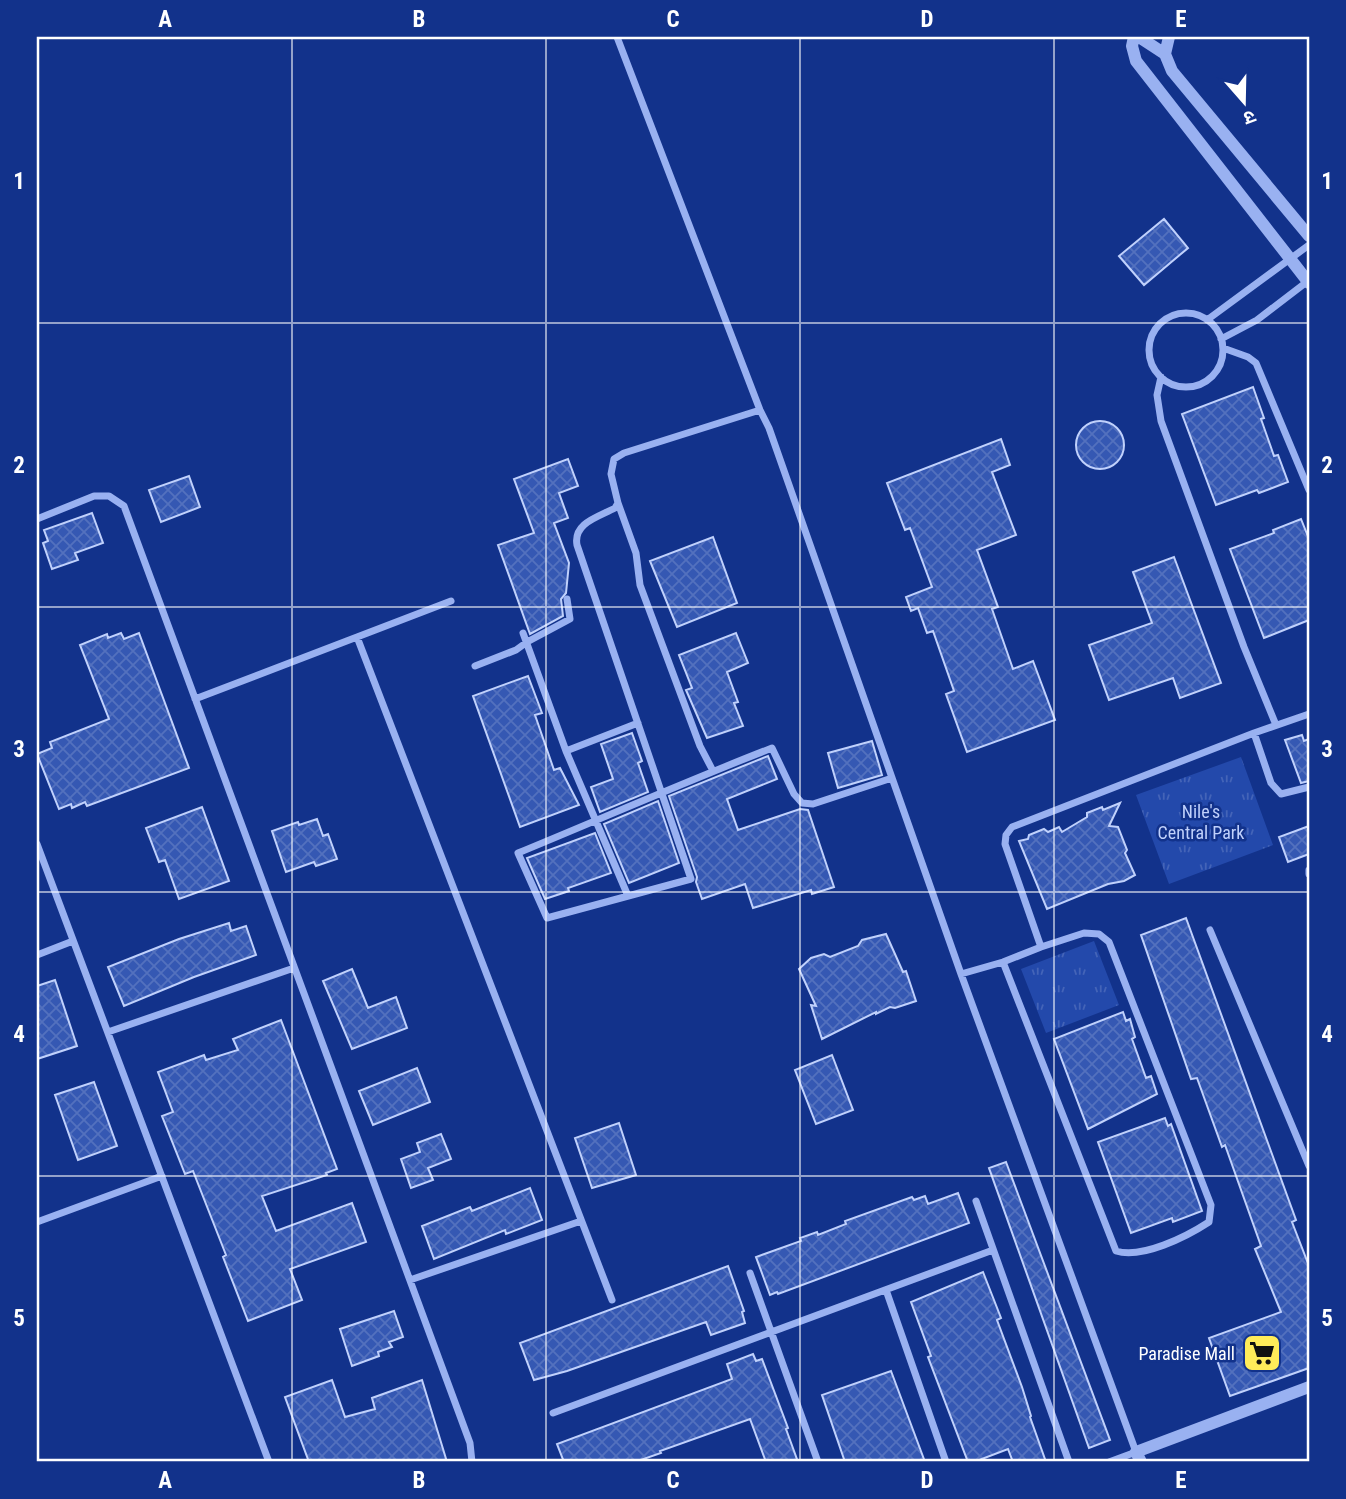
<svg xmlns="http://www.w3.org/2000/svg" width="1346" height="1499" font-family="'Roboto Condensed','Noto Sans Devanagari',sans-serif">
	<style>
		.grass { fill: url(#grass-tufts) }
		.building { fill: url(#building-cross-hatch); stroke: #c0d1fc; stroke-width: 2 }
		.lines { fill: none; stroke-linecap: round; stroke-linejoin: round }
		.minor { stroke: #99b1f1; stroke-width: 7 }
		.tertiary { stroke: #99b1f1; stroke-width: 12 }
		.grid { fill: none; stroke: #fff; stroke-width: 2; stroke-opacity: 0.55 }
		.labels { text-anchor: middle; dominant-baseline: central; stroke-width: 5; stroke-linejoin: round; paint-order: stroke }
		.park-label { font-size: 18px; fill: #c0d1fc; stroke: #12328b }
		.poi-label { font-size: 18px; fill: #fff; stroke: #12328b; text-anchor: end }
		.neatline { fill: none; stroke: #fff; stroke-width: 2.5 }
		.grid-label { font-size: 23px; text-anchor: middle; font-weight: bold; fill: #fff }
	</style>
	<defs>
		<pattern id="grass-tufts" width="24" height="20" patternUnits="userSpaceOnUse" patternTransform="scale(1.75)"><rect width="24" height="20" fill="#2349ab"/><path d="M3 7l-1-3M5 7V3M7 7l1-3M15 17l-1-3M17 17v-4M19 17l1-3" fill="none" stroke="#4464b8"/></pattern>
		<pattern id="building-cross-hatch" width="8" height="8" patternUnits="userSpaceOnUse" patternTransform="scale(1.75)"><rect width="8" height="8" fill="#3558b3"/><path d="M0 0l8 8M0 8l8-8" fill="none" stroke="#5371be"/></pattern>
	</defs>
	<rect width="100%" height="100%" fill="#12328b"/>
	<path class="grass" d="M 1241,757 L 1273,845 L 1169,884 L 1136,795 Z
		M 1094,941 L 1119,1005 L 1046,1033 L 1021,969 Z"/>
	<path class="building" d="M 1164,219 L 1188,248 L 1144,285 L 1119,256 Z
		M 1253,387 L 1264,418 L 1261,419 L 1274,456 L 1278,455 L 1288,482 L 1259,493 L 1257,490 L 1216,505 L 1182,414 Z
		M1076 445a24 24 0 1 1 48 0a24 24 0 1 1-48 0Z
		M 1001,439 L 1010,465 L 992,472 L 1016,535 L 977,550 L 998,607 L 992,609 L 1013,669 L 1033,661 L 1055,720 L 967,752 L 946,694 L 954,691 L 933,631 L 927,633 L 918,608 L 911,611 L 906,597 L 932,587 L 910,528 L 905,530 L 887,483 Z
		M 568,459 L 578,486 L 559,493 L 568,518 L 554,523 L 569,563 L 566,593 L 561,599 L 563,616 L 530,634 L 498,545 L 534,533 L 514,479 Z
		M 189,476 L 200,507 L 161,522 L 149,490 Z
		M 92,513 L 103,543 L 75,553 L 78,560 L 52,569 L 43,543 L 48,541 L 44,530 Z
		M 1301,519 L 1309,539 L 1309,620 L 1264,638 L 1230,549 L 1274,533 L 1273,530 Z
		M 713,537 L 737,603 L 677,627 L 650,561 Z
		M 1174,557 L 1221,683 L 1180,698 L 1173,678 L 1109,700 L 1089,645 L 1152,623 L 1133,572 Z
		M 121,633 L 124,639 L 139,633 L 189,768 L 87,806 L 85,802 L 72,808 L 71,804 L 59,809 L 37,754 L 52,748 L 50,742 L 109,719 L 80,645 L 107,634 L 108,638 Z
		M 736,633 L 748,663 L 727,672 L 738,702 L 734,703 L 743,726 L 707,738 L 686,690 L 692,688 L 679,655 Z
		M 528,676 L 542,713 L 535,715 L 554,770 L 560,768 L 579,805 L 520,827 L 473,696 Z
		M 632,733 L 642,761 L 638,763 L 648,792 L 600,812 L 591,787 L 613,779 L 601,744 Z
		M 1302,735 L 1304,741 L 1309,739 L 1309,781 L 1301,783 L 1285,740 Z
		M 872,741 L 882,775 L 838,788 L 828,753 Z
		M 768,756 L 777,779 L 727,799 L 738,830 L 800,809 L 808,810 L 834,887 L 812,894 L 811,890 L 753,908 L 745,884 L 702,899 L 696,882 L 697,877 L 669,796 Z
		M 658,801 L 679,863 L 629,883 L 604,824 Z
		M 1120,803 L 1109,826 L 1118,827 L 1127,850 L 1125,853 L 1135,875 L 1124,881 L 1108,884 L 1047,909 L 1019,841 L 1028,839 L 1029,835 L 1044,829 L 1048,832 L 1059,827 L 1062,832 L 1087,817 L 1087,813 L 1102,807 L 1103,810 Z
		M 202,807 L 229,881 L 179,899 L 165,860 L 159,862 L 146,828 Z
		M 317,819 L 323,836 L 328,834 L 337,859 L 316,866 L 314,862 L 286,872 L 272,831 L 298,822 L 299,825 Z
		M 1309,826 L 1309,854 L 1288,862 L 1279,837 Z
		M 595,833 L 611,873 L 568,888 L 569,891 L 545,899 L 527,858 Z
		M 1186,918 L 1296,1220 L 1292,1222 L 1309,1266 L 1309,1368 L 1230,1396 L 1209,1338 L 1281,1312 L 1255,1249 L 1261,1246 L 1225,1145 L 1222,1147 L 1197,1078 L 1191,1079 L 1141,935 Z
		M 229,923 L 231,931 L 246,926 L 256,955 L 194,977 L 124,1006 L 108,967 L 179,939 Z
		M 886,934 L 903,972 L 906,971 L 916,1001 L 895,1008 L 890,1007 L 876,1014 L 876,1012 L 822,1039 L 811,1005 L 816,1006 L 799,969 L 811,958 L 824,954 L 830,957 L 858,946 L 862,940 Z
		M 352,969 L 368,1008 L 396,997 L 407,1028 L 352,1049 L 323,981 Z
		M 55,980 L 77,1046 L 37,1059 L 37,986 Z
		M 1123,1012 L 1126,1021 L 1130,1019 L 1135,1037 L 1132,1039 L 1146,1078 L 1151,1076 L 1157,1094 L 1088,1129 L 1054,1039 Z
		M 281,1020 L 337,1169 L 326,1173 L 327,1175 L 262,1196 L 276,1231 L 352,1203 L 366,1242 L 290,1269 L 302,1300 L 248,1321 L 223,1257 L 226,1255 L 193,1171 L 185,1174 L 162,1116 L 173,1112 L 158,1072 L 204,1055 L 206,1060 L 238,1050 L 233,1039 Z
		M 832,1055 L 853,1110 L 816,1124 L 795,1070 Z
		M 417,1068 L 430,1102 L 373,1125 L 359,1091 Z
		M 94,1082 L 117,1146 L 78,1160 L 55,1095 Z
		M 1165,1118 L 1168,1126 L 1171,1124 L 1202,1211 L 1173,1222 L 1172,1218 L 1131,1233 L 1098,1142 Z
		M 619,1123 L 636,1175 L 592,1188 L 575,1138 Z
		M 441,1134 L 451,1159 L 428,1168 L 433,1180 L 411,1188 L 401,1159 L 420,1152 L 417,1143 Z
		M 1006,1162 L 1110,1440 L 1089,1448 L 989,1168 Z
		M 530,1188 L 542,1220 L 506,1234 L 505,1230 L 434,1259 L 422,1226 L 470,1207 L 472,1211 Z
		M 958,1193 L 969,1223 L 778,1294 L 777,1292 L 770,1295 L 756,1257 L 801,1241 L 800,1238 L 817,1232 L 818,1235 L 846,1224 L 845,1221 L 912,1197 L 914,1200 L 925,1196 L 928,1204 Z
		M 728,1266 L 744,1311 L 742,1312 L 745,1323 L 711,1335 L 706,1322 L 567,1371 L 534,1380 L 520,1343 Z
		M 983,1272 L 1001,1318 L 997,1320 L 1022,1387 L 1031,1416 L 1030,1417 L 1046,1462 L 1013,1462 L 1008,1449 L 974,1462 L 968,1462 L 928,1357 L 931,1356 L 911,1302 Z
		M 394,1311 L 403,1337 L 389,1342 L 392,1347 L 378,1352 L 379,1356 L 352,1366 L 340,1329 Z
		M 753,1354 L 756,1361 L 762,1359 L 788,1428 L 786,1429 L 798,1462 L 766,1462 L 750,1419 L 660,1451 L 661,1453 L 635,1462 L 564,1462 L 557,1444 L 732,1379 L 727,1364 Z
		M 891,1371 L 925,1462 L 845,1462 L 822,1395 Z
		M 332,1380 L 345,1417 L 375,1409 L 372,1398 L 422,1380 L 447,1462 L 309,1462 L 285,1397 Z"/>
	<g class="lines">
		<path class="minor" d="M 617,37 L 760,410 L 769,428 L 961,974 L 1136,1452 L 1109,1462
			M1149 350a37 37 0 1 1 74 0a37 37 0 1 1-74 0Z
			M 1207,320 L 1309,245
			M 1221,339 L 1257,320 L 1308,281
			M 1223,348 L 1248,357 L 1256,363 L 1309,490
			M 1161,377 L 1157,395 L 1161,421 L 1244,647 L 1276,725
			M 760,410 L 624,453 L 614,459 L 611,474 L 618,503 L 615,508 C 598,517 573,523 577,545 L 691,879 L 547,918 L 518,853 C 603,818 687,781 772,748 L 794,794 L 802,803 L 813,804 L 892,778
			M 618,503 L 636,553 L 640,585 L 700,746 L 713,771
			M 37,519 L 94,496 L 109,496 L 124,506 L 470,1443 L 472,1462
			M 523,633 L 566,751 L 628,896
			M 357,637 L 612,1300
			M 475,666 L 516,650 L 527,642 L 570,619 L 567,599
			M 195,699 L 451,601
			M 1254,733 L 1271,783 L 1281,794 L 1309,787
			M 566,751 L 638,723
			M 37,844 L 269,1462
			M 1309,870 L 1309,874
			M 1210,930 L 1309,1166
			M 1041,947 L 1005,844 L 1006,835 L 1012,827 L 1254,733 L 1309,714
			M 37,955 L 73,941
			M 961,974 L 1003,962 L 1041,947 L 1084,933 L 1099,934 L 1109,942 L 1211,1205 L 1209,1222 C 1186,1237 1142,1259 1116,1251 L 1003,962
			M 108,1032 L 294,968
			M 976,1201 L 1069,1462
			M 37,1222 L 162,1176
			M 750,1273 L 818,1462
			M 410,1280 L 581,1221
			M 886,1290 L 946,1462
			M 553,1413 L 993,1250"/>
		<path class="tertiary" d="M 1134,37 L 1132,46 L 1136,61 L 1309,283
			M 1139,37 L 1165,54
			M 1169,37 L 1165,54 L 1172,71 L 1309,236
			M 1141,1462 L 1136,1452 L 1309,1387"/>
	</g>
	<path class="grid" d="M 292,37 L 292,1462M 546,37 L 546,1462M 800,37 L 800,1462M 1054,37 L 1054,1462M 37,323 L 1309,323M 37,607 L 1309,607M 37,892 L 1309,892M 37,1176 L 1309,1176"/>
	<defs>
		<symbol id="supermarket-square" viewBox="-11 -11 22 22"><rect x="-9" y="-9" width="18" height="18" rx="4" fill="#ffec59" stroke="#12328b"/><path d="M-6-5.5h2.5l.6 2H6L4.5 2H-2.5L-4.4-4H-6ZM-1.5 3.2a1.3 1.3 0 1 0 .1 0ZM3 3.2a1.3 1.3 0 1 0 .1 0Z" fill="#111"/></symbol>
	</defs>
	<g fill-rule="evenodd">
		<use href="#supermarket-square" x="1240" y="1331" width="44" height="44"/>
	</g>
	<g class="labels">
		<g class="park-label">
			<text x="1201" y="811">Nile's<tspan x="1201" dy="21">Central Park</tspan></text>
		</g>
		<g class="poi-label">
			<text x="1235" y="1353">Paradise Mall</text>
		</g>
	</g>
	<rect width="1346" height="1499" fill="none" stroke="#12328b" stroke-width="77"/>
	<g transform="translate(1244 102) rotate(160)" stroke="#12328b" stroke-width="5" paint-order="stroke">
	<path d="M0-5L12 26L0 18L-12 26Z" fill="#ffffff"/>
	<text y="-10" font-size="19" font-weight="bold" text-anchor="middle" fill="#ffffff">उ</text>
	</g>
	<rect x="38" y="38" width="1270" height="1422" class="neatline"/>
	<g class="grid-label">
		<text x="165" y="27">A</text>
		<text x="419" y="27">B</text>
		<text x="673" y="27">C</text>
		<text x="927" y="27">D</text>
		<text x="1181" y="27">E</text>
		<text x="19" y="189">1</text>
		<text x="1327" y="189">1</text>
		<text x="19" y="473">2</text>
		<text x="1327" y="473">2</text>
		<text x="19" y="757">3</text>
		<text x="1327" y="757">3</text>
		<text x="19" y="1042">4</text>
		<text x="1327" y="1042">4</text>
		<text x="19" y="1326">5</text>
		<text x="1327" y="1326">5</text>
		<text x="165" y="1488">A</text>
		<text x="419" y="1488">B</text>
		<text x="673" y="1488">C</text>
		<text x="927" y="1488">D</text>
		<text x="1181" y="1488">E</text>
	</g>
</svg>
